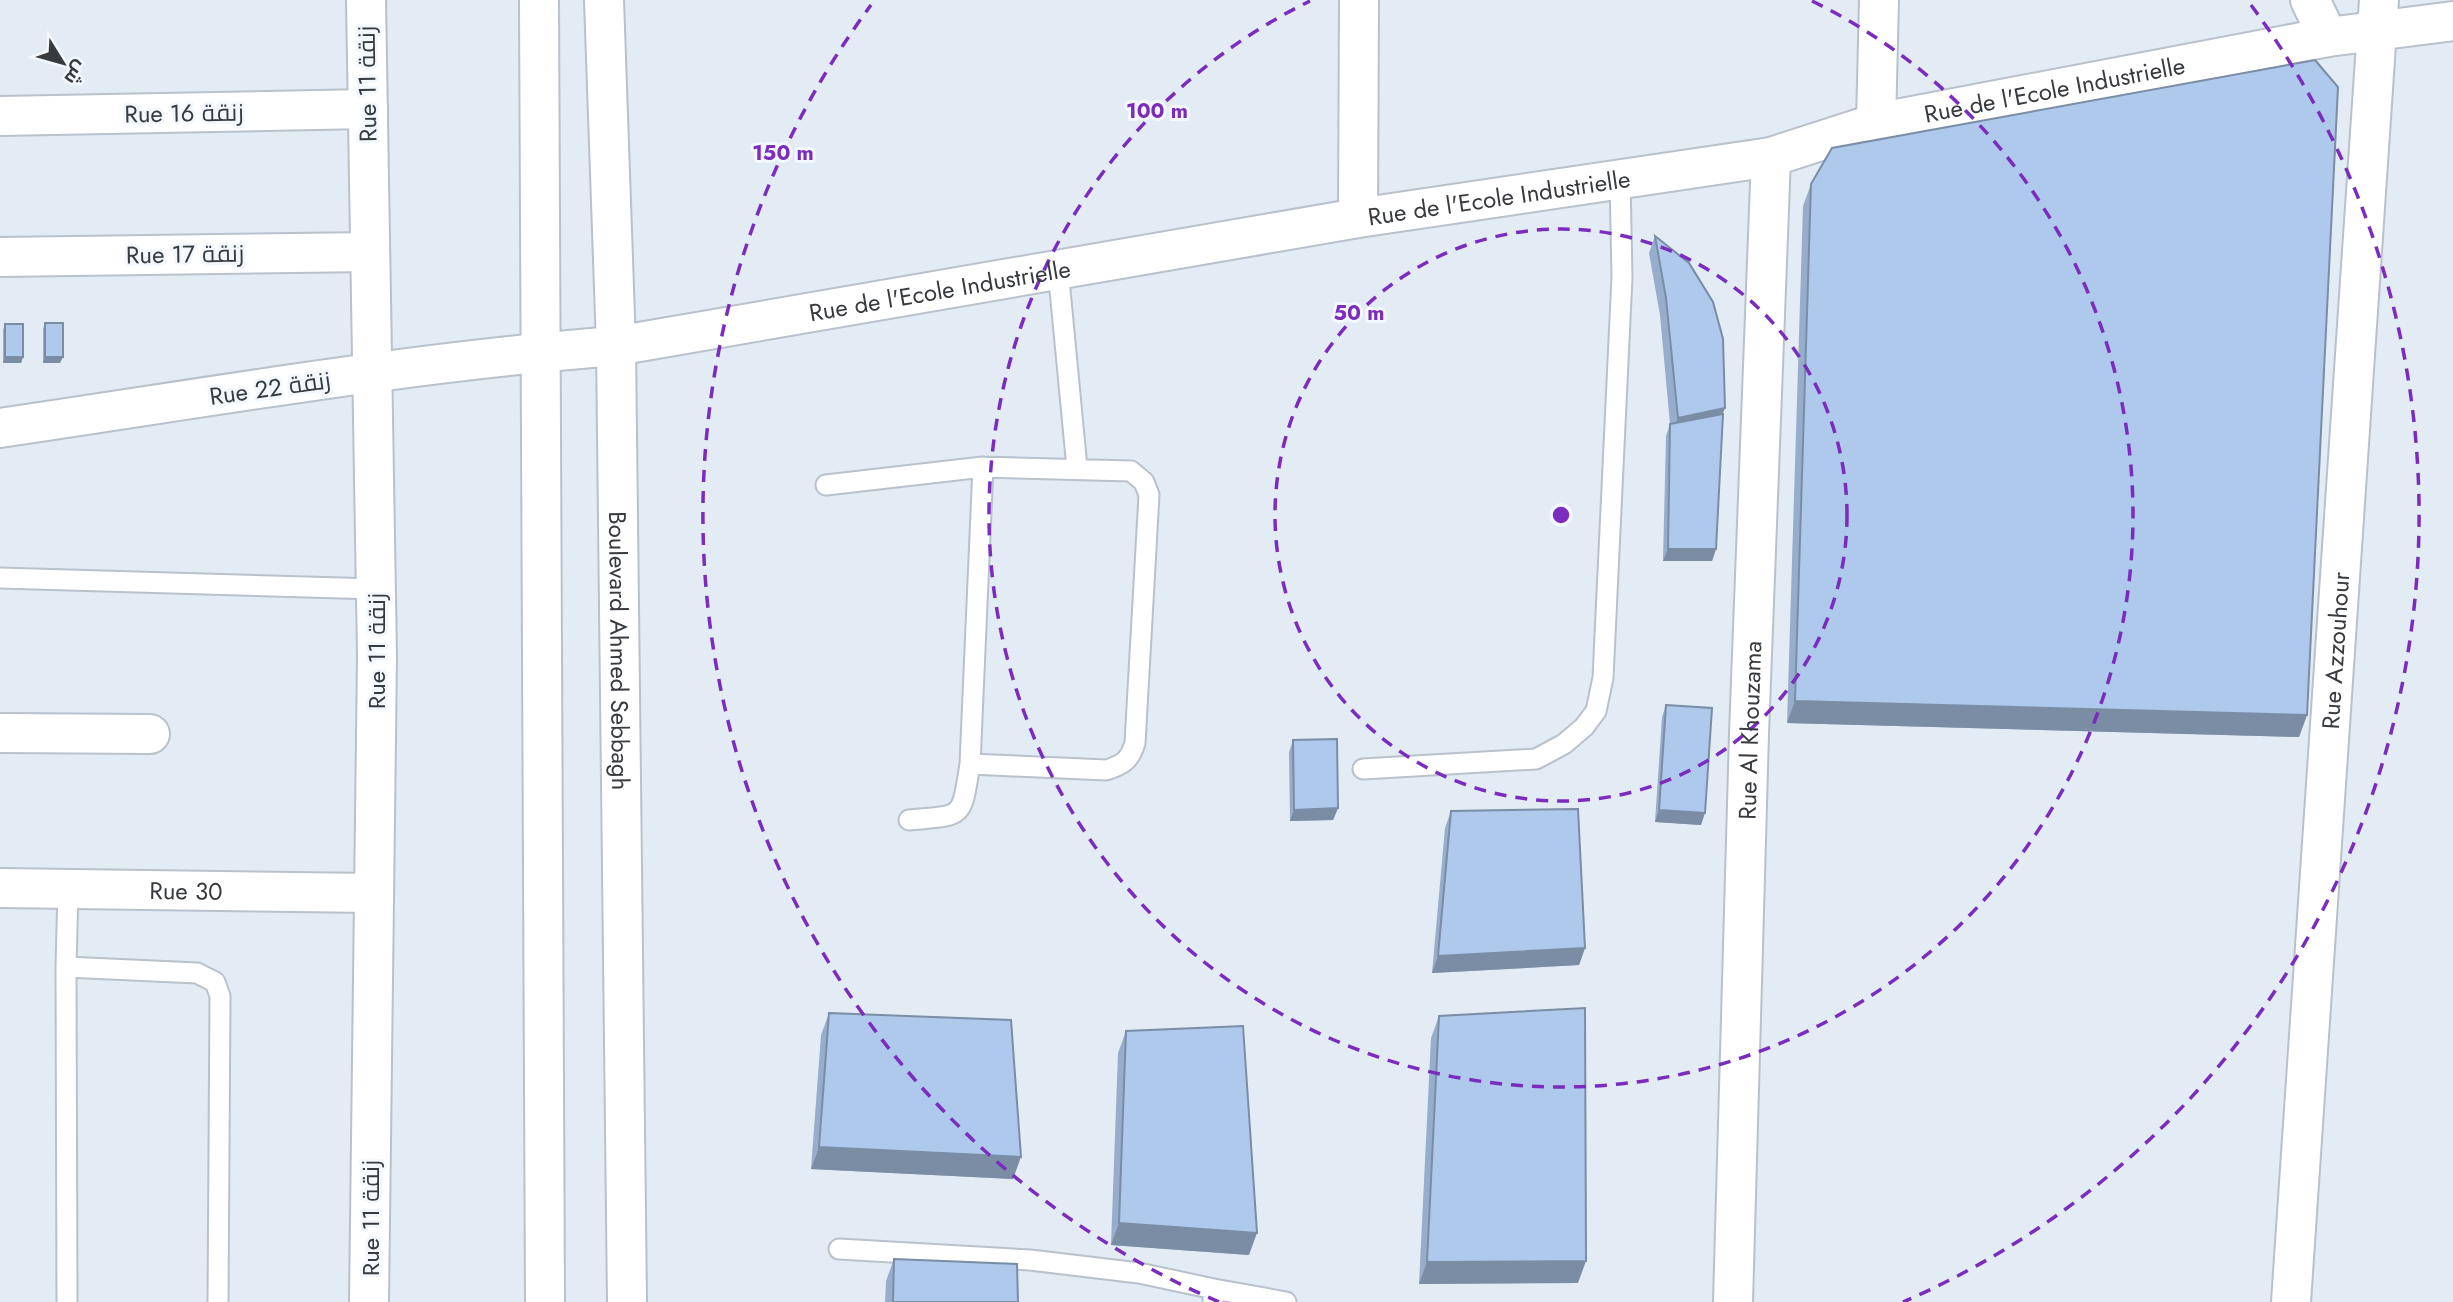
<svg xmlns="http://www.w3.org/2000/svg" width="2453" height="1302" font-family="Jost,Cairo,sans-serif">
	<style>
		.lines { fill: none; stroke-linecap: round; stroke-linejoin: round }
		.service-casing { stroke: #b9c1cb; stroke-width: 23 }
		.minor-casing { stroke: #b9c1cb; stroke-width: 42 }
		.service { stroke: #fff; stroke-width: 19 }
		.minor { stroke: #fff; stroke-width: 38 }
		.wall { fill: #96adcb }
		.shaded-wall { fill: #7a8da5 }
		.building { fill: #aec9ec; stroke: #7a8da5; stroke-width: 2 }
		.ring { fill: none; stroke: #7b2cbf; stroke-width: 3.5; stroke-dasharray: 12 9 }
		.labels { text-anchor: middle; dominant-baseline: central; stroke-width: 6; stroke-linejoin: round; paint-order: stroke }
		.street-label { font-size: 24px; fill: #373a3e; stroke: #f3f8fe }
		.centre { fill: #7b2cbf; stroke: #f3f8fe; stroke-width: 3.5 }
		.ring-label { font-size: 21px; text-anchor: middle; font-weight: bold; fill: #7b2cbf; stroke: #f3f8fe; stroke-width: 6; stroke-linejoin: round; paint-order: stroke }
	</style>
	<rect width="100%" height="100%" fill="#e3ebf5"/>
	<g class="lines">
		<defs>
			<path id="service" d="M 1058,269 L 1077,468
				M 826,485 L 983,467 L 1131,471 L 1144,482 L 1149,495 L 1135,743 C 1130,760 1123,765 1106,770 L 970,764
				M 0,578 L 376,589
				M 1363,769 L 1536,759 L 1564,744 L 1584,727 L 1596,711 L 1603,678 L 1622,277 L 1620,179
				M 909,820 C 964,815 961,820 970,764 L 983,467
				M 66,967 L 197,973 L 215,982 L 220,996 L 218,1302
				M 839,1249 L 1030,1260 L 1139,1273 L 1214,1289
				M 1213,1301 L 1214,1289 L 1286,1302
				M 67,1302 L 66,967 L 68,889"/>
			<g id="minor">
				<path d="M 366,0 L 377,656 L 369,1302"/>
				<path d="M 539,0 L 545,1302"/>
				<path id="s1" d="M 604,0 L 616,346 L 627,1302"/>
				<path d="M 2310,0 L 2328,37"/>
				<path d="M 0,116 L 368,109"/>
				<path d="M 1876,123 L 1879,0"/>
				<path d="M 1358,218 L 1359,0"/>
				<path d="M 0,257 L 370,252"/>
				<path id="s2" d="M 0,428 C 205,398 409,362 616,346 L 1358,218 L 1771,157 L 1876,123 L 2328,37 L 2453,21"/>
				<path d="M 0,733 L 150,734"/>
				<path id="s3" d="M 0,888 L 373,893"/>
				<path id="s4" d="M 1733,1302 L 1749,733 L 1771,157"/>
				<path id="s5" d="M 2291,1302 L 2379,0"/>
			</g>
		</defs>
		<use href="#service" class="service-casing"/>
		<use href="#minor" class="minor-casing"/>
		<use href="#service" class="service"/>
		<use href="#minor" class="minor"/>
	</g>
	<path class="wall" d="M 1811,184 L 2307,715 L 2299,737 L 1787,723 L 1803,206 Z
		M 1655,236 L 1723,414 L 1716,549 L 1712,561 L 1663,561 L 1666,436 L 1670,424 L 1660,315 L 1649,253 Z
		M 45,323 L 60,363 L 43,363 L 43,329 Z
		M 5,324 L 23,357 L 21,363 L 3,363 L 3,330 Z
		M 1666,705 L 1701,825 L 1655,822 L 1662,717 Z
		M 1293,740 L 1338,808 L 1333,820 L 1290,821 L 1289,752 Z
		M 1451,811 L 1585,948 L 1579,965 L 1432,973 L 1445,828 Z
		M 829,1013 L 1013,1179 L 811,1169 L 821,1035 Z
		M 1439,1016 L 1578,1283 L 1419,1284 L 1431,1038 Z
		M 1126,1031 L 1249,1255 L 1111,1245 L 1118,1053 Z
		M 894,1259 L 1018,1302 L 885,1302 L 886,1281 Z"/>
	<path class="shaded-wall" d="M 5,357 L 23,357 L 21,363 L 3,363 Z
		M 45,357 L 63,357 L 60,363 L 43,363 Z
		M 1725,408 L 1718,425 L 1671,435 L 1678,418 Z
		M 1668,549 L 1716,549 L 1712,561 L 1663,561 Z
		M 1795,701 L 2307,715 L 2299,737 L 1787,723 Z
		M 1338,808 L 1333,820 L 1290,821 L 1294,810 Z
		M 1659,810 L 1705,813 L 1701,825 L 1655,822 Z
		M 1585,948 L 1579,965 L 1432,973 L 1438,956 Z
		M 819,1147 L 1021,1157 L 1013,1179 L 811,1169 Z
		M 1119,1223 L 1257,1233 L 1249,1255 L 1111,1245 Z
		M 1586,1261 L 1578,1283 L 1419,1284 L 1427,1262 Z"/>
	<path class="building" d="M 2315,60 L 2338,87 L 2307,715 L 1795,701 L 1811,184 L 1832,148 Z
		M 1655,236 L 1689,263 L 1713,302 L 1723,339 L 1725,408 L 1678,418 L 1666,298 Z
		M 45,323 L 63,323 L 63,357 L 45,357 Z
		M 5,324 L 23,324 L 23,357 L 5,357 Z
		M 1723,414 L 1716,549 L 1668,549 L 1670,424 Z
		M 1666,705 L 1712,708 L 1705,813 L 1659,810 Z
		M 1337,739 L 1338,808 L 1294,810 L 1293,740 Z
		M 1578,809 L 1585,948 L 1438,956 L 1451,811 Z
		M 1585,1008 L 1586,1261 L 1427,1262 L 1439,1016 Z
		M 829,1013 L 1011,1020 L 1021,1157 L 819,1147 Z
		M 1243,1026 L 1257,1233 L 1119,1223 L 1126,1031 Z
		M 894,1259 L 1017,1264 L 1018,1302 L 893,1302 Z"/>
	<g class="ring">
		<circle cx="1561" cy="515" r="286"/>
		<path d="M1812 1A572 572 0 1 1 1310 1"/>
		<path d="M1219 1302A858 858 0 0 1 871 5M2251 5A858 858 0 0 1 1903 1302"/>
	</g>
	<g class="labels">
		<g class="street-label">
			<text transform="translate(367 84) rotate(-91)">Rue 11 زنقة</text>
			<text stroke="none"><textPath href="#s2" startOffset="2084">Rue de l'Ecole Industrielle</textPath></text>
			<text transform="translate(184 113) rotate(-1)">Rue 16 زنقة</text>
			<text stroke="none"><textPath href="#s2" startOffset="1517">Rue de l'Ecole Industrielle</textPath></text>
			<text transform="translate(185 254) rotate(-1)">Rue 17 زنقة</text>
			<text stroke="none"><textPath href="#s2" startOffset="950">Rue de l'Ecole Industrielle</textPath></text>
			<text transform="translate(270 388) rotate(-8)">Rue 22 زنقة</text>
			<text transform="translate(376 651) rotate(-90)">Rue 11 زنقة</text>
			<text stroke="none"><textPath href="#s1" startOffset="651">Boulevard Ahmed Sebbagh</textPath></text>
			<text stroke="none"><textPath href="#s5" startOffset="653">Rue Azzouhour</textPath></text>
			<text stroke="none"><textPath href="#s4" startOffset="572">Rue Al Khouzama</textPath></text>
			<text stroke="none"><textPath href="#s3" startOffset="186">Rue 30</textPath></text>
			<text transform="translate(370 1218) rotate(-90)">Rue 11 زنقة</text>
		</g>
	</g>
	<circle cx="1561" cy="515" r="10" class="centre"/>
	<g class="ring-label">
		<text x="1157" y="118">100 m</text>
		<text x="783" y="160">150 m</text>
		<text x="1359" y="320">50 m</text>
	</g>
	<g transform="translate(63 63) rotate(127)" stroke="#f3f8fe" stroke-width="5" paint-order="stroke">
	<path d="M0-5L12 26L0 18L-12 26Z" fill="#373a3e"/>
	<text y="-10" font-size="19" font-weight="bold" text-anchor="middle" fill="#373a3e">ش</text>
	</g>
</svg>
